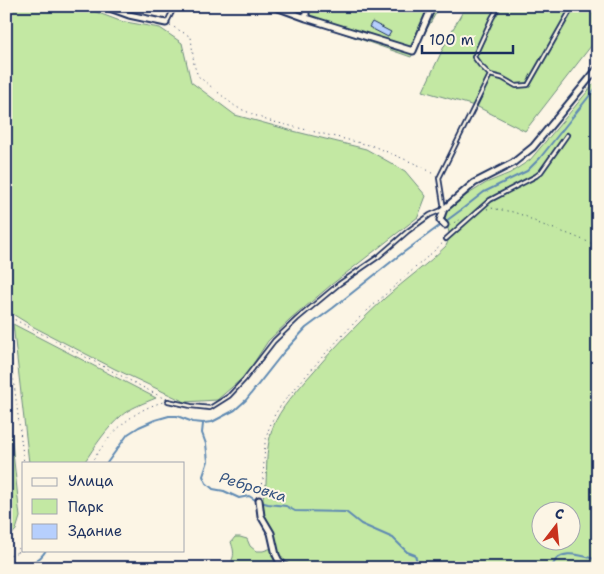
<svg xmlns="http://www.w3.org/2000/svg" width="604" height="574" font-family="'Shantell Sans',sans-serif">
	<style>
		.green { fill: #c3e8a3; stroke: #6f8c80; fill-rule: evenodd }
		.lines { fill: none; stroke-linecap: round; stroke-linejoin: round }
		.stream { stroke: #5e8ab3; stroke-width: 2 }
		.building { fill: #b6cffd; stroke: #1b2f5e }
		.lane-casing { stroke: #1b2f5e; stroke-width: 6 }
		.street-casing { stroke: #1b2f5e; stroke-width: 9 }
		.path { stroke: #1b2f5e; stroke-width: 1; stroke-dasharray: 1 4; stroke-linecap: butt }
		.lane { stroke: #fcf5e5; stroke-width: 2.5 }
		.street { stroke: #fcf5e5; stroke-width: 5 }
		.labels { text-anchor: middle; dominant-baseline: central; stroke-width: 4; stroke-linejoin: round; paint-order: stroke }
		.water-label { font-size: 15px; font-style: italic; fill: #375581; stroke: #fcf5e5 }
	</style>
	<rect width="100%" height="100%" fill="#fcf5e5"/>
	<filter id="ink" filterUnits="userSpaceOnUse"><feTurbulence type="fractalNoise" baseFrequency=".02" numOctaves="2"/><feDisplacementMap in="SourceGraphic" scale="10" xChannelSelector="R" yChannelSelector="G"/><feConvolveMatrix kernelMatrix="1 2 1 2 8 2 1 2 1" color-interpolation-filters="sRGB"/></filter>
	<g filter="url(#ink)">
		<path class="green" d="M 6,6 L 80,6 L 120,21 L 160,28 L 182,43 L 191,82 L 235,115 L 293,131 L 366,149 L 405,171 L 426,196 L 418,217 L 331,285 L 290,320 L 268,341 L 246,375 L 217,400 L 185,402 L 115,369 L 32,326 L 11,313 L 6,266 Z
			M 265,6 L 440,6 L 411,57 Z
			M 466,6 L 598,6 L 598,37 L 525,131 L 478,107 L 423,91 L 449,36 Z
			M 598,79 L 598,568 L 236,568 L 233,564 L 232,560 C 235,554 233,548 231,542 L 235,537 L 240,537 L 247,539 L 250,546 L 256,551 L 263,551 L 272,548 C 280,527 264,524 262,506 C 262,498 265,490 266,483 C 267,468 266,452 270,437 C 275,414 291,398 306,380 C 331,351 357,324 385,298 C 405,280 427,265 446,246 C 451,236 450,228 442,220 L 445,213 L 467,195 L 486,183 L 510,173 L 530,160 ZM 542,512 L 572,512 L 572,542 L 542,542 Z
			M 13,324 L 156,398 C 144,403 130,408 121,416 C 106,429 95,446 84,463 L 29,463 Z
			M 6,387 L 20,517 L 16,530 L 8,539 L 6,539 Z"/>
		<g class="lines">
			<path class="stream" d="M 203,424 L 202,433 L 206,444 L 208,461 L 203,476 L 206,483 L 213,489 L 224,491 L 239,498 L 249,496 L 257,501 L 268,504 L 286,506 L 295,511 L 346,512 L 361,524 L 393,538 L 407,552 L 415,555 L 419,568
				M 107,463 L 128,434 L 139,427 L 155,420 L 169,416 L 177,416 L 193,422 L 203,423 L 212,422 L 235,410 L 246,400 L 283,353 L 306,328 L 333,308 L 396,258 L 461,210 L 484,192 L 527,171 L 540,158 L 598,85
				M 6,567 C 22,561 36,568 46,550
				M 552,568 C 558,546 582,556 598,560"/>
		</g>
		<path class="building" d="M 372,22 L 391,32 L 388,37 L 369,27 Z"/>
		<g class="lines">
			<defs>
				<path id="lane" d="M 167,22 L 175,6
					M 490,75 L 502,78 L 516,86 L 528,85 L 573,6
					M 446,239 L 490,200 L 536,176 L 541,172 L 567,135
					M 168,401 L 191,406 L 210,408 L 229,396 L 244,380 L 274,341 L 297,319 L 339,284 L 378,257 L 408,231 L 430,215 L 444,209 L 439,178 L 490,75 L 480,65 L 474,57 L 492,18 L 499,6"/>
				<path id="street" d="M 104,6 L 129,15 L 166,23
					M 273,6 L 306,18
					M 306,6 L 306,18 L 413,51 L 432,7 L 431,6
					M 445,225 L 440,220 L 444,209 L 474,183 L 513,163 L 533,147 L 598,68
					M 259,500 L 261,516 L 271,533 L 276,555 L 279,561 L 287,568"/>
			</defs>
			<use href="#lane" class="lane-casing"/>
			<use href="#street" class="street-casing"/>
			<path class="path" d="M 170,25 L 191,37 L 194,65 L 198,76 L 236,107 L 266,120 L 373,146 L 423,167 L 436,176
				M 487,209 L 491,208 L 513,212 L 525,216 L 540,224 L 571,235 L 598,246
				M 450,225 L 462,218
				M 6,315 L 165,399
				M 6,320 L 24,463
				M 91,463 C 109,435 130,411 163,402
				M 261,494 L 263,480 L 265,443 L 268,431 L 275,414 L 285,400 L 324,355 L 358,319 L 444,242
				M 17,552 L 24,550
				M 6,556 L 16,553 L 24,540"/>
			<use href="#lane" class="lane"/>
			<use href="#street" class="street"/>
		</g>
	</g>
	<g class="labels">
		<g class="water-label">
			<text transform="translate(253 487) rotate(17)">Ребровка</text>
		</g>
	</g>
	<rect width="604" height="574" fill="none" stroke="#fcf5e5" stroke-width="25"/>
	<rect x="12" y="12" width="579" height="549" fill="none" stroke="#1b2f5e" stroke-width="2" filter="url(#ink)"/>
	<rect x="22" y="462" width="162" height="90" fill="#fcf5e5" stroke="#a2a6af"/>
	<rect x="32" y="478" width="25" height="8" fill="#fcf5e5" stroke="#a2a6af"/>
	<text x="68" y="486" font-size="15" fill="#1b2f5e">Улица</text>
	<rect x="32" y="499" width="25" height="15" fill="#c3e8a3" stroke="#a2a6af"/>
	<text x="68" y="512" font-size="15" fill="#1b2f5e">Парк</text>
	<rect x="32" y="524" width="25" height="15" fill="#b6cffd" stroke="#a2a6af"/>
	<text x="68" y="536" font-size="15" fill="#1b2f5e">Здание</text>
	<g transform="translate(556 526) rotate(16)"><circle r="24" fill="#fcf5e5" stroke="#a2a6af"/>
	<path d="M0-4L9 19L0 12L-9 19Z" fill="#c8321e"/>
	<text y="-8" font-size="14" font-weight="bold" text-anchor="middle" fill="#1b2f5e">С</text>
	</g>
	<path d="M422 45v8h91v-8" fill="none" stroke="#1b2f5e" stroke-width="2.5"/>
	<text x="429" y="45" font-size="15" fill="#1b2f5e" stroke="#fcf5e5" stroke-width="4" paint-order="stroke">100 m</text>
</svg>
